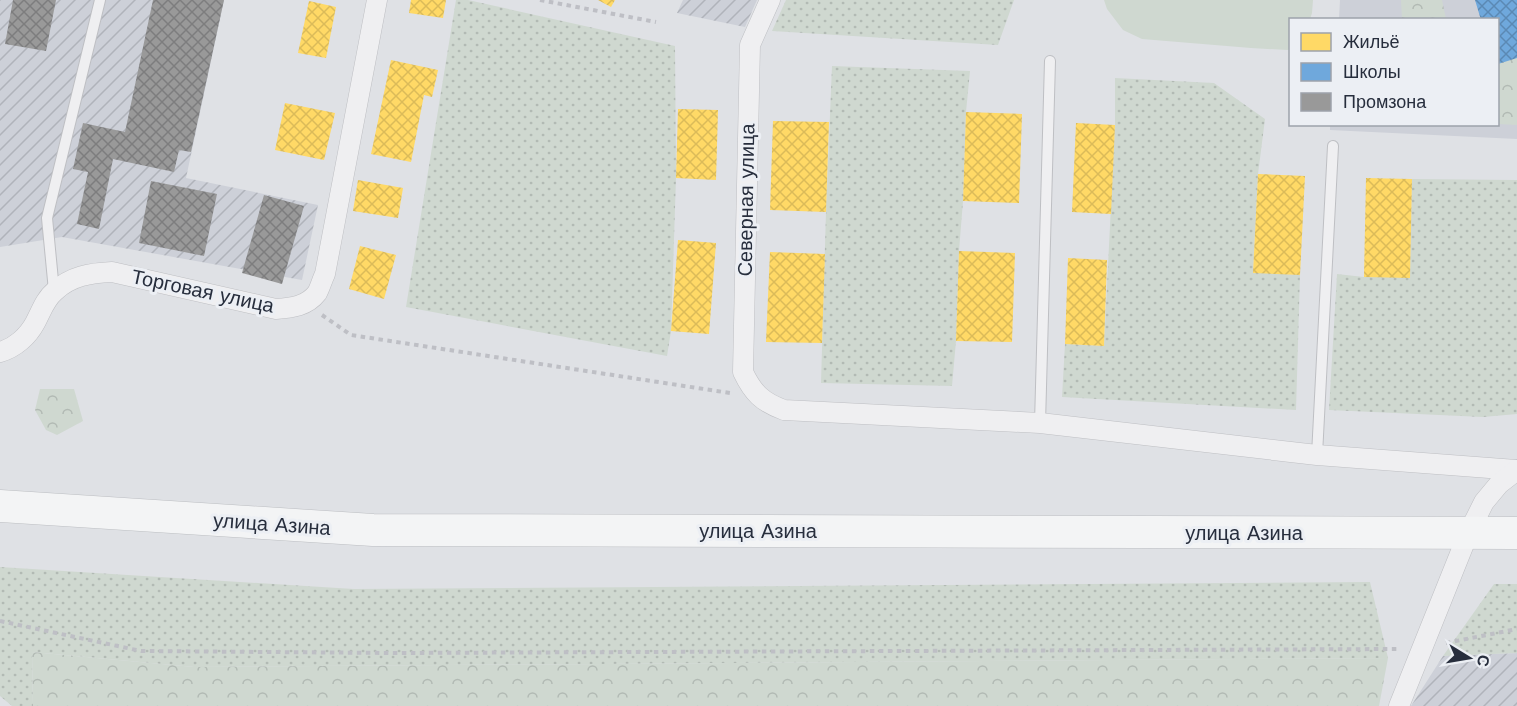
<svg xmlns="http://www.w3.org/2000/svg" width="1517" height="706" font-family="'Work Sans',sans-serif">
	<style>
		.built { fill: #cdd0d8 }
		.industrial { fill: url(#industrial-furrows) }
		.grass { fill: url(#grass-dots) }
		.forest { fill: url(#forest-crowns) }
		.park { fill: #cfd8d0 }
		.homes { fill: url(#homes-cross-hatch) }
		.schools { fill: url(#schools-cross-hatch) }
		.industry { fill: url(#industry-cross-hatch) }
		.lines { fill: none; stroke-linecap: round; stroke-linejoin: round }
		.service-casing { stroke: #bebfc3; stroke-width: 12 }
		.minor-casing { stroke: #bebfc3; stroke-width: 21 }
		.primary-casing { stroke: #bcbec2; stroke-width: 33 }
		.path { stroke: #bebfc5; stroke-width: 4; stroke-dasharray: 4.5 4.5; stroke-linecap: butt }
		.service { stroke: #efeff1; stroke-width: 10 }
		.minor { stroke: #efeff1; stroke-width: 20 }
		.primary { stroke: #f3f4f5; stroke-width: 32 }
		.labels { text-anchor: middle; stroke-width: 6; stroke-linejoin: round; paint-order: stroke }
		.street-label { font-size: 20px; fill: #272e3d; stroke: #eceff4 }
	</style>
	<defs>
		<pattern id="industrial-furrows" width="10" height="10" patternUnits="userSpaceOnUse" patternTransform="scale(1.5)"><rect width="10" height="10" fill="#cdd0d8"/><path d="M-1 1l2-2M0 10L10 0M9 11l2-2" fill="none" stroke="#b0b3ba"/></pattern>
		<pattern id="grass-dots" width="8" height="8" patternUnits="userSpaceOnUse" patternTransform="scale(1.5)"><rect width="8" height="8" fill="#cfd8d0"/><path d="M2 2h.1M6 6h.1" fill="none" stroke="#b2bab4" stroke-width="1.8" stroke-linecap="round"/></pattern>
		<pattern id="forest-crowns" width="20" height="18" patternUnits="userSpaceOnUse" patternTransform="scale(1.5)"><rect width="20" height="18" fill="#cfd8d0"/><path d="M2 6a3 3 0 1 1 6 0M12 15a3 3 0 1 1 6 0" fill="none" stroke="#b2bab4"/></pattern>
		<pattern id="homes-cross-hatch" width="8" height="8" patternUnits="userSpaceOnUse" patternTransform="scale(1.5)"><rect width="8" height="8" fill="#ffd966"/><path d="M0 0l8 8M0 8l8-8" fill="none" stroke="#dbbb59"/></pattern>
		<pattern id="schools-cross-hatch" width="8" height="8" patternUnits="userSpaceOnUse" patternTransform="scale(1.5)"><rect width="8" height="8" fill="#6fa8dc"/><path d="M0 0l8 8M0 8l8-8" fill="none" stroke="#5b89b4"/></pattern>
		<pattern id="industry-cross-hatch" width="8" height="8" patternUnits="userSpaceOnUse" patternTransform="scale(1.5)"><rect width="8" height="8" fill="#999"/><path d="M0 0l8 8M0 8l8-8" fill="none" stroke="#7d7d7e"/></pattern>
	</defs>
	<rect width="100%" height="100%" fill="#dfe1e5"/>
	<polygon class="built" points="1340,0 1517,0 1517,139 1330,130 1330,124 1498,124 1498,20 1339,19"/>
	<g class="industrial">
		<polygon points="0,0 224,0 186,178 318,205 302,280 62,237 0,247"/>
		<polygon points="683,0 757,0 745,27 677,13"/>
		<polygon points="1517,653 1517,706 1411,706 1443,656"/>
	</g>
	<g class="grass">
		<polygon points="456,0 468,0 675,46 676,178 671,331 667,356 406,307"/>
		<polygon points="786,0 1014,0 998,45 772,31"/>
		<polygon points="832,66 970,71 966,112 963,201 959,251 956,341 952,386 821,383 826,212"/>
		<polygon points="1115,78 1214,83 1265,119 1258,174 1253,272 1300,275 1296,410 1062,397 1065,344 1104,346 1115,125"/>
		<polygon points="1412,179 1517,180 1517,414 1483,417 1329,410 1337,274 1364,277 1410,277"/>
		<polygon points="0,567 354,589 1370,582 1388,658 194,667 32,652 33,706 12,706 0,696"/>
		<polygon points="1494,584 1517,584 1517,653 1443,656"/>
	</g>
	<g class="forest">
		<polygon points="1401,0 1442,0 1446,19 1402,19"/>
		<polygon points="1498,53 1517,57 1517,125 1498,124"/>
		<polygon points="40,389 74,389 83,421 57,435 46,430 35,410"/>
		<polygon points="32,652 194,667 1388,658 1379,706 33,706"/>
	</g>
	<polygon class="park" points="1104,0 1313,0 1312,13 1310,19 1290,20 1290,48 1288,50 1251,48 1142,39 1123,30 1107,9"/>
	<g class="homes">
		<polygon points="411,0 446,0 443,18 409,13"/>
		<polygon points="598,0 615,0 611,7"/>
		<polygon points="309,1 336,7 326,58 298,53"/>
		<polygon points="391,60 438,70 432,97 424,95 411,162 371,154"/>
		<polygon points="285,103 335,113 324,160 275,150"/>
		<polygon points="678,109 718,110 716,180 676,178"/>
		<polygon points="966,112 1022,114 1019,203 963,201"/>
		<polygon points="773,121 829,122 826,212 770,210"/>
		<polygon points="1076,123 1115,125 1111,214 1072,212"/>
		<polygon points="1258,174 1305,176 1300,275 1253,273"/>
		<polygon points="1366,178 1412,179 1410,278 1364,277"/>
		<polygon points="358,180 403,188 398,218 353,211"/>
		<polygon points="678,240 716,243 709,334 671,331"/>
		<polygon points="360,246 396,255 384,299 349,289"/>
		<polygon points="959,251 1015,253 1012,342 956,341"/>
		<polygon points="770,252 825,254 822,343 766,342"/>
		<polygon points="1068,258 1107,260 1104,346 1065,344"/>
	</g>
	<polygon class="schools" points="1475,0 1517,0 1517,58 1498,64 1498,20 1481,20"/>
	<g class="industry">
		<polygon points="13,0 56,0 46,51 5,44"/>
		<polygon points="153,0 224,0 191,152 179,150 174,172 113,159 99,229 77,224 88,172 73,169 83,123 125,132"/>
		<polygon points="151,181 217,194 204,256 139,243"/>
		<polygon points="264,195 304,206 282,284 242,273"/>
	</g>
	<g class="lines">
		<defs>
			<g id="service">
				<polyline points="54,291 47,218 100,0"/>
				<polyline points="1040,423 1050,61"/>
				<polyline points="1317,455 1333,146"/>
			</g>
			<g id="minor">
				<path d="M770 0 750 45 743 372C753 393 762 402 784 410L1040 423 1317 455 1516 470"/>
				<path d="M0 352C15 348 28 336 35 323 41 312 45 299 55 291 71 276 90 273 112 272L276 309C292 308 307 306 317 293 320 288 322 280 325 274L377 0"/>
				<polyline points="1399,706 1468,534 1484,502 1499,484 1517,470"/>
			</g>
			<polyline id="primary" points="0,506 373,530 1517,533"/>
		</defs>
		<use href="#service" class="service-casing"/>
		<use href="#minor" class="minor-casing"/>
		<use href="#primary" class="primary-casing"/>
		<g class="path">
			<polyline points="540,0 656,22"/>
			<polyline points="322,315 351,335 730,393"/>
			<polyline points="0,621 141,651 394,653 1400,649"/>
			<polyline points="1446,643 1517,629"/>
		</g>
		<use href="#service" class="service"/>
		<use href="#minor" class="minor"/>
		<use href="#primary" class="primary"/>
	</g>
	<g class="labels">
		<g class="street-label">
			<text transform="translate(746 200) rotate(-89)" y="7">Северная улица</text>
			<text transform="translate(203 291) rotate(12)" y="7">Торговая улица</text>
			<text transform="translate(272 524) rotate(4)" y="7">улица Азина</text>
			<text x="758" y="538">улица Азина</text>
			<text x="1244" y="540">улица Азина</text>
		</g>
	</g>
	<rect x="1289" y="18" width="210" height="108" fill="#eceff4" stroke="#9da2ab" stroke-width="1.5"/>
	<rect x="1301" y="33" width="30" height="18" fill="#ffd966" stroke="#9da2ab" stroke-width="1.5"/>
	<text x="1343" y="48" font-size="18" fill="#272e3d">Жильё</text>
	<rect x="1301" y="63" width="30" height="18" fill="#6fa8dc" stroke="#9da2ab" stroke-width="1.5"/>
	<text x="1343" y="78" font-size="18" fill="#272e3d">Школы</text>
	<rect x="1301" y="93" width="30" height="18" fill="#999999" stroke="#9da2ab" stroke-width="1.5"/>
	<text x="1343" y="108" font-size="18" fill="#272e3d">Промзона</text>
	<g transform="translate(1469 658) rotate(101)" stroke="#eceff4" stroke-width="4.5" paint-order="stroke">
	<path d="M0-4.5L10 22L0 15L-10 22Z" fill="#272e3d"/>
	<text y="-9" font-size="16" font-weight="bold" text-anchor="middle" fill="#272e3d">С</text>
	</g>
</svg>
